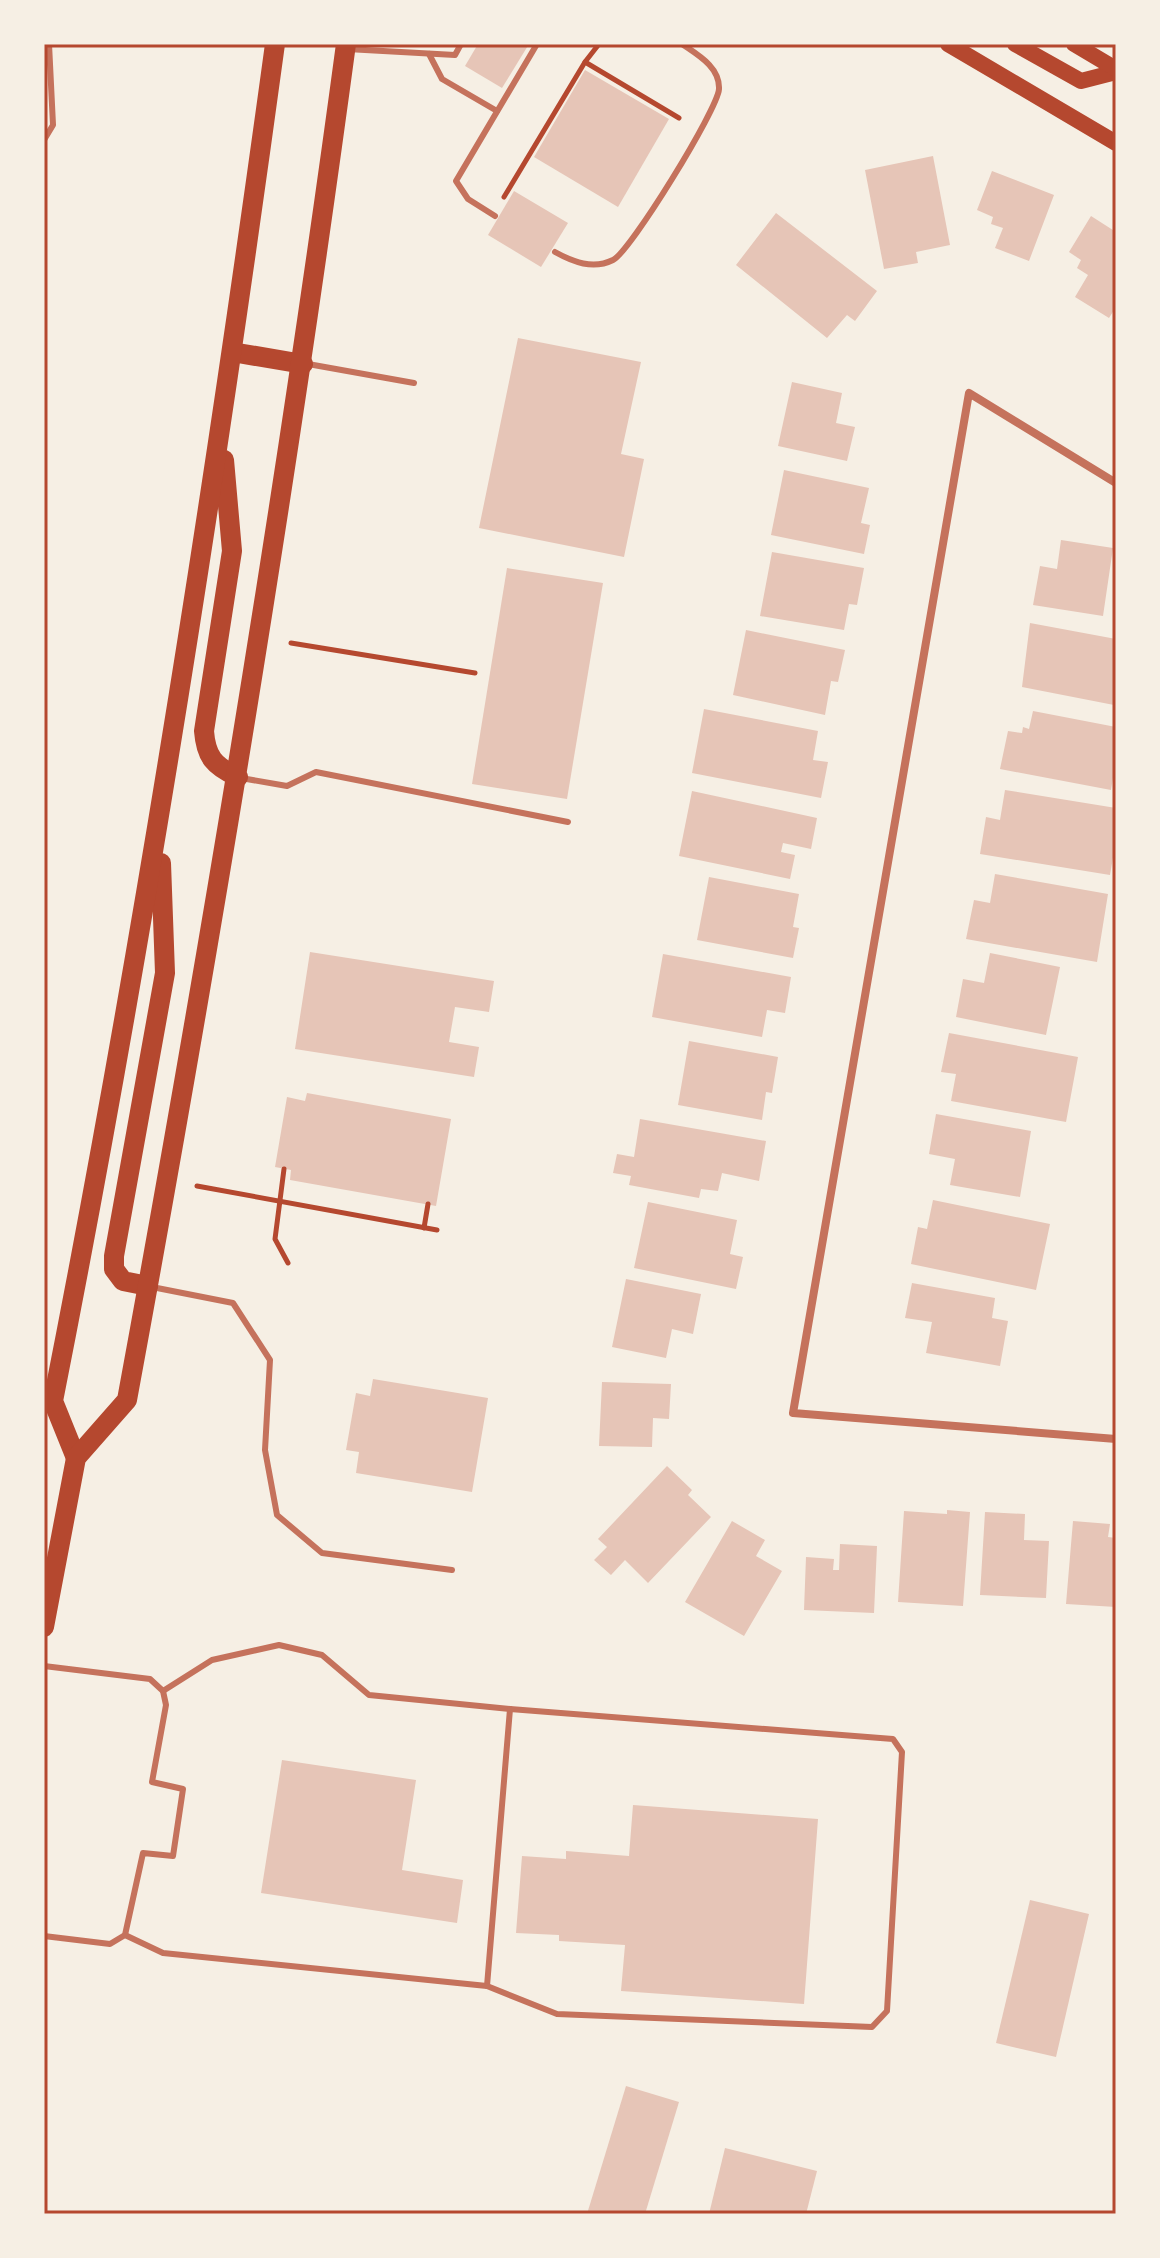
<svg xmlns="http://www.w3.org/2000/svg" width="1160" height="2258" font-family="'Nunito Sans',sans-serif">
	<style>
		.building { fill: #e6c5b7 }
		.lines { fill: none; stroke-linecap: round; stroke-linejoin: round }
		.path { stroke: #b5482f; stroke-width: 5 }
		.service { stroke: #c5725c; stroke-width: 6 }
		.minor { stroke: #c5725c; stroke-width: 8 }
		.secondary { stroke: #b5482f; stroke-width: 16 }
		.primary { stroke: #b5482f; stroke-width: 20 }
		.neatline { fill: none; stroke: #b5482f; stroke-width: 3 }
	</style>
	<rect width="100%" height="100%" fill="#f6efe4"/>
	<g class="building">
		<polygon points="478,44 529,44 502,88 465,66"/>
		<polygon points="585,70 669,119 618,207 534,157"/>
		<polygon points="933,156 950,245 916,252 918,263 884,269 865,170"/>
		<polygon points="992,171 1054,195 1029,261 995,248 1003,228 991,224 993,217 977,210"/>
		<polygon points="514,191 568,223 541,267 488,235"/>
		<polygon points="776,213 877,291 855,321 847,315 827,338 736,265"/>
		<polygon points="1091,216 1116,232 1116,307 1109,318 1075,297 1088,275 1077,268 1081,260 1069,252"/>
		<polygon points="518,338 641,362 621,454 644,459 624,557 479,528"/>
		<polygon points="792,382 842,393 836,423 855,427 847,461 778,446"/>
		<polygon points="784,470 869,488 861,523 870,525 864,554 771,535"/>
		<polygon points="1061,540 1113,548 1103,616 1033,605 1040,566 1057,569"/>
		<polygon points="772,552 864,568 857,605 849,604 844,630 760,616"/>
		<polygon points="507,568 603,583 567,799 472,784"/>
		<polygon points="1030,623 1116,639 1114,705 1022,687"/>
		<polygon points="746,630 845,650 838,682 831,681 825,715 733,695"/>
		<polygon points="704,709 818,731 813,760 828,762 821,798 692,773"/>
		<polygon points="1033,711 1116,727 1116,760 1111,790 1000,769 1008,731 1022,733 1023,727 1029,729"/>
		<polygon points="1005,790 1116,808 1116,840 1110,875 980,854 986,817 1000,820"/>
		<polygon points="692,791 817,818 811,849 783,843 781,852 795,855 790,879 679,856"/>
		<polygon points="995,874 1108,894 1097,962 966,939 974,900 990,903"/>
		<polygon points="709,877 799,894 793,927 799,928 793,958 697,940"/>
		<polygon points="310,952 494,981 489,1012 455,1007 449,1042 479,1047 474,1077 295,1049"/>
		<polygon points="990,953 1060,967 1046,1035 956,1017 963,979 984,983"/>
		<polygon points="663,954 791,977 785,1013 767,1010 762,1037 652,1017"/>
		<polygon points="949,1033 1078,1057 1066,1122 951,1101 956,1074 941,1072"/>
		<polygon points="689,1041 778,1057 772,1093 766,1092 762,1120 678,1105"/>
		<polygon points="307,1093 451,1119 436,1206 290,1180 291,1170 275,1167 287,1097 305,1101"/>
		<polygon points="936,1114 1031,1131 1020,1197 950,1185 955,1159 929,1154"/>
		<polygon points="640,1119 766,1141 759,1181 722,1173 718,1191 701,1189 699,1198 629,1185 631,1176 613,1173 617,1154 634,1157"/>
		<polygon points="933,1200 1050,1224 1036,1290 911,1264 918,1227 927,1229"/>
		<polygon points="648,1202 737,1220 730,1254 743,1257 736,1289 634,1268"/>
		<polygon points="626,1279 701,1294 693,1334 672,1329 666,1358 612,1347"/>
		<polygon points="912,1283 995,1298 992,1318 1008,1321 1000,1366 926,1353 932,1322 905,1318"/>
		<polygon points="373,1379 488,1398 472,1492 356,1473 359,1452 346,1450 356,1393 370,1396"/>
		<polygon points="602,1382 671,1384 669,1419 653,1418 652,1447 599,1446"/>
		<polygon points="667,1466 692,1490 688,1495 711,1517 648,1583 625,1560 611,1575 594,1560 607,1547 598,1539"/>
		<polygon points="947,1510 970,1512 963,1606 898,1602 904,1511 947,1514"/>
		<polygon points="985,1512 1025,1514 1024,1540 1049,1541 1046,1598 980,1595"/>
		<polygon points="732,1521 765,1540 756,1556 782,1571 744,1636 685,1602"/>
		<polygon points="1073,1521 1110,1524 1108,1537 1116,1538 1116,1607 1066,1604"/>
		<polygon points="840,1544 877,1546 874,1613 804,1610 806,1557 834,1559 833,1570 839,1570"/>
		<polygon points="282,1760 416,1780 402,1870 463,1880 457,1923 261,1893"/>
		<polygon points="633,1805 818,1819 804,2004 621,1991 625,1945 559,1941 559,1935 516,1933 522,1856 566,1859 566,1851 629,1856"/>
		<polygon points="1030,1900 1089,1914 1056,2057 996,2043"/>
		<polygon points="626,2086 679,2102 645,2214 587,2214"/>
		<polygon points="725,2148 817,2171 806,2214 709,2214"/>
	</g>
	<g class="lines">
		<g class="path">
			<polyline points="585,62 599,44"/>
			<polyline points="504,197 585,62 679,118"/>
			<polyline points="291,643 475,673"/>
			<polyline points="284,1169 275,1239 288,1263"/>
			<polyline points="197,1186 437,1230"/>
			<polyline points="424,1228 428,1204"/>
		</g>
		<g class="service">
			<polyline points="347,49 455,55 461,44"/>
			<polyline points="429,54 442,79 497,111"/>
			<polyline points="44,140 53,125 49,44"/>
			<polyline points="495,216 468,199 456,181 537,44"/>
			<path d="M555 252C573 262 593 270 613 260 630 252 718 109 719 89 720 67 698 55 682 44"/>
			<polyline points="308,364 414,383"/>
			<polyline points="241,778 287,786 316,772 568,822"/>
			<polyline points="152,1287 233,1303 270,1360 265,1450 277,1515 322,1553 452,1570"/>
			<polyline points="44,1666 150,1679 163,1691 166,1705 152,1782 183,1789 173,1856 143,1853 125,1935 110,1944 44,1936"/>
			<polyline points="125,1935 163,1953 487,1986 510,1709 369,1695 322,1655 279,1645 212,1660 163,1691"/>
			<polyline points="487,1986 557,2014 872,2027 887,2011 902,1752 893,1739 510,1709"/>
		</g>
		<polyline class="minor" points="1116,483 969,393 793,1413 1116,1439"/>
		<g class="secondary">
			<polyline points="948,44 1116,143"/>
			<polyline points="1015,44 1081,81 1116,72"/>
			<polyline points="1074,44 1116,69"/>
		</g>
		<g class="primary">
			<polyline points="232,352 303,364"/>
			<path d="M224 460 232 551 204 731C206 757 214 766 238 777"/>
			<polyline points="148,1286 123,1281 114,1269 114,1256 165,973 161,863"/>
			<path d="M76 1458 53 1401C142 951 213 499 275 44"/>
			<path d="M44 1627 76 1458 127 1400C210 949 285 498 346 44"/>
		</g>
	</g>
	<rect width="1160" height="2258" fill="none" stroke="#f6efe4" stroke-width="92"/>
	<rect x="46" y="46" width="1068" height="2166" class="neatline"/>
</svg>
